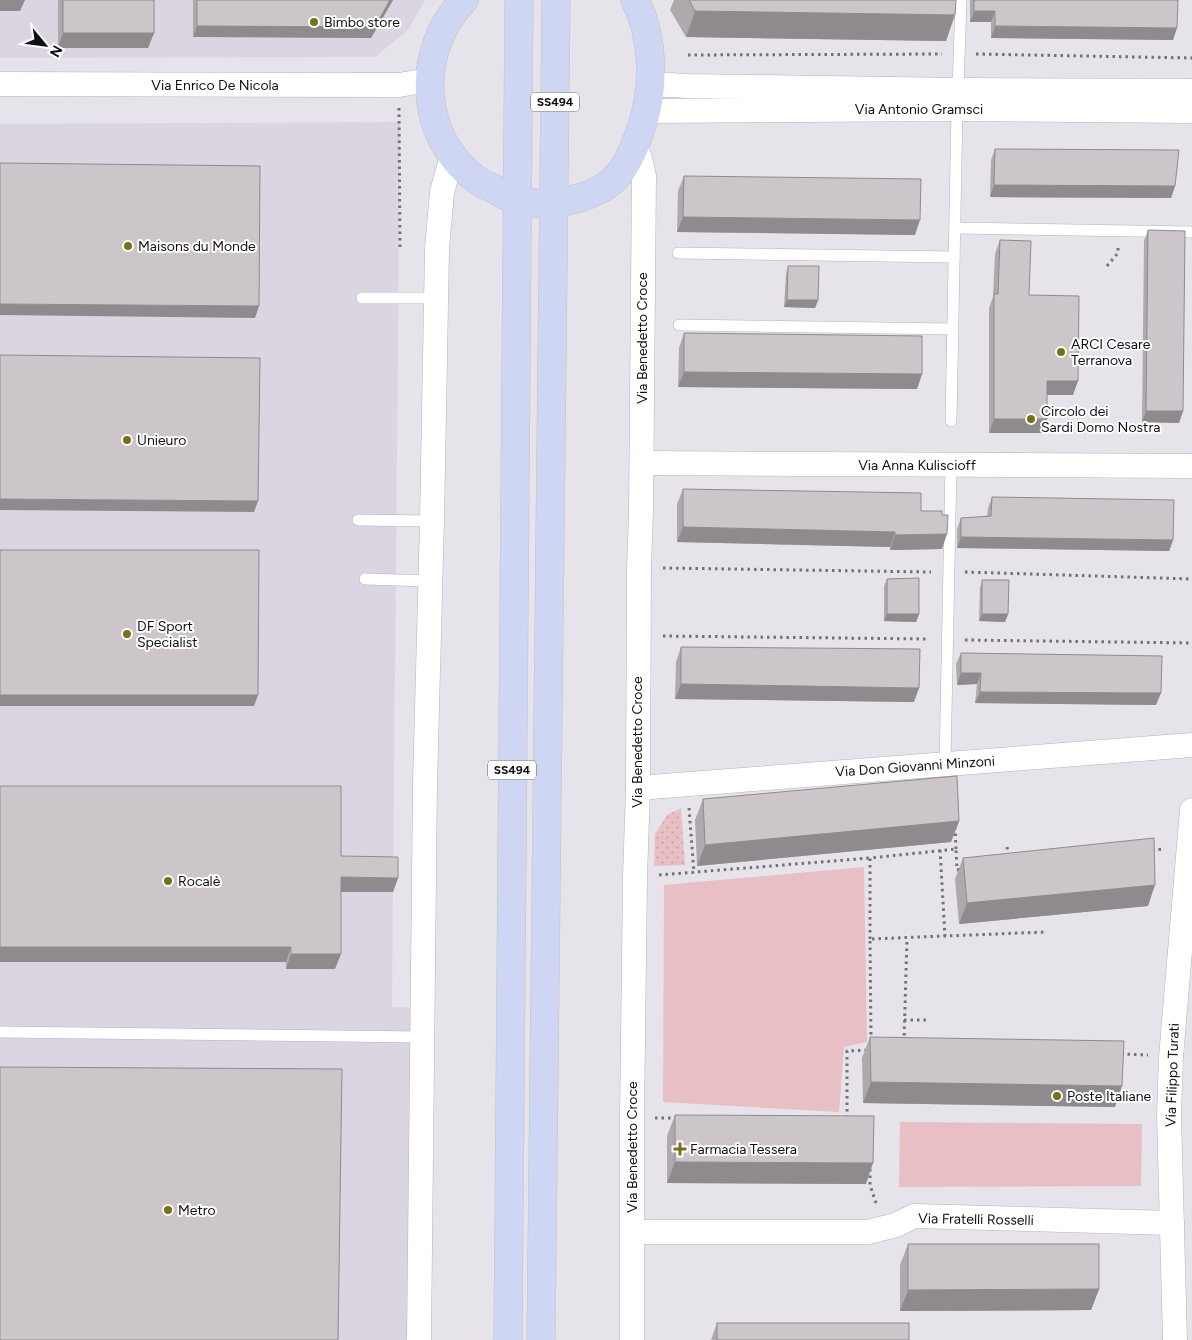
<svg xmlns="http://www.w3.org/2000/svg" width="1192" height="1340" font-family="Figtree,sans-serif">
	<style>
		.built { fill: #dbd5e2 }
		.grass { fill: url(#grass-dots) }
		.green { fill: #e8bfc4 }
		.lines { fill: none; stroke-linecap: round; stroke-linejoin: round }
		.lane-casing { stroke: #b6b3ba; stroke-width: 12 }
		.street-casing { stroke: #b6b3ba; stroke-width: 25 }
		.primary-casing { stroke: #c1c0c1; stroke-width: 29 }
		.path { stroke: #737175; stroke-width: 3; stroke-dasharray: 2.5 4; stroke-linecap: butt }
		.lane { stroke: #fff; stroke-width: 11 }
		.street { stroke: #fff; stroke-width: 24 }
		.primary { stroke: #cfd6f4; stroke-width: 28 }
		.wall { fill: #afa9ad }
		.shaded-wall { fill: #8f8a8d }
		.building { fill: #ccc5c9; stroke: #8f8a8d }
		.poi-dot { fill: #767215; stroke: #fff; stroke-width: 2 }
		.labels { text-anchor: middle; stroke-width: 4; stroke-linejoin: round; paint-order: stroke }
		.shield { fill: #fff; stroke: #575658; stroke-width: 1 }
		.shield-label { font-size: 12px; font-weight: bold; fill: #0f0e10 }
		.poi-label { font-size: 14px; fill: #0f0e10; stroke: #fff; text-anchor: start }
		.street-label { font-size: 14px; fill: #0f0e10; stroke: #fff }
	</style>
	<defs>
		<pattern id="grass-dots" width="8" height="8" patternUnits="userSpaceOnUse" patternTransform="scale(1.25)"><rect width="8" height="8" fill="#e8bfc4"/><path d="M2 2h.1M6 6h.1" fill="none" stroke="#c6a3a7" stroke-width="1.8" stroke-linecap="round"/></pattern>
	</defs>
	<rect width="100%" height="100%" fill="#e6e3ea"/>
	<g class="built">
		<polygon points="0,0 425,0 408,30 375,57 0,58"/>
		<polygon points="400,122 392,1007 415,1007 410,1340 0,1340 0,124"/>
	</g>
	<polygon class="grass" points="681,808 685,865 654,866 655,834 667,815"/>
	<g class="green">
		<polygon points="864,867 867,1042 844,1047 839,1112 663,1102 664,885"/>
		<polygon points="900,1122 1142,1124 1141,1186 899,1187"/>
	</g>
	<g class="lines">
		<defs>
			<g id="lane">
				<polyline points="958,90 961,0"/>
				<polyline points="955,228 1192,232"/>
				<polyline points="678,253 954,257"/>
				<polyline points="362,298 436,298"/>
				<polyline points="679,325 953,329"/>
				<polyline points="951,421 957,109"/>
				<polyline points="358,520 432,521"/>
				<polyline points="365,579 430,581"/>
				<polyline points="945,764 951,465"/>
				<polyline points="0,1032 422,1037"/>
			</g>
			<g id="street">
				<polyline points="0,84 399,85 429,80"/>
				<polyline points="650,84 687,86 958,90 1192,91"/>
				<polyline points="647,111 957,109 1192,111"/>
				<polyline points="642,463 1192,466"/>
				<polyline points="638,788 1192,745"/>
				<polyline points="632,1232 868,1232 896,1225 914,1216 1172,1223"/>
				<polyline points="419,1340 425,784 432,521 437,249 442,192 452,156"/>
				<polyline points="632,1340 632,1119 635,877 638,788 639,568 641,512 644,176 641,163 636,146"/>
				<polyline points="1175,1340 1169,1115 1171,1057 1192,810"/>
			</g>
			<g id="primary">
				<path d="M464 0C415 50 418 138 477 180 482 184 489 186 494 189 501 193 510 199 518 201 538 205 562 204 582 197 598 192 612 185 622 170 632 155 638 139 643 122 655 85 653 34 635 0"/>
				<polyline points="508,1340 519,0"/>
				<polyline points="541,1340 556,0"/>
			</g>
		</defs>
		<use href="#lane" class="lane-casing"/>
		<use href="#street" class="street-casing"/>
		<use href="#primary" class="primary-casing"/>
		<g class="path">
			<polyline points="976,54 1192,58"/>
			<polyline points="688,55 942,54"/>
			<polyline points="399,108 400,248"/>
			<polyline points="1107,266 1118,253 1118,248"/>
			<polyline points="663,568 931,572"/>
			<polyline points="965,572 1192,579"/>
			<polyline points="663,636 929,639"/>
			<polyline points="965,640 1192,643"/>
			<polyline points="689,808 694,873"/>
			<polyline points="955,827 956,849"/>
			<polyline points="1007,847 1009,856"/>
			<polyline points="940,850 945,936"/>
			<polyline points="1152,850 1165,849"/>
			<polyline points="659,875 870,858"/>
			<polyline points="870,939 870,858 956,849 957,870 962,869"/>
			<polyline points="904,1020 928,1020"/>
			<polyline points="871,1041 870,939 1045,932"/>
			<polyline points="904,1042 907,938"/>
			<polyline points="1121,1054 1148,1055"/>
			<polyline points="655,1118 676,1118"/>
			<polyline points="847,1118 847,1051 868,1050"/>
			<polyline points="870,1169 870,1185 877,1206"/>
		</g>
		<use href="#lane" class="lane"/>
		<use href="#street" class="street"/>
		<use href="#primary" class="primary"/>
	</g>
	<g class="wall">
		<polygon points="58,0 154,0 154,33 148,48 58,48"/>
		<polygon points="193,0 393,0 371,38 193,37"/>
		<polygon points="674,0 956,0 946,41 686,37 670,10"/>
		<polygon points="970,0 1178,0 1173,40 991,38 991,22 970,22"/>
		<polygon points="995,149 1175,186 1171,198 990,197 991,160"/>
		<polygon points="684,176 915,235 677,232 678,191"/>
		<polygon points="1148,230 1183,411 1179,423 1142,422 1144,241"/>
		<polygon points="1000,240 1029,295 1073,395 1047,395 1047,419 1042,433 989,433 989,308 993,297 995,254"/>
		<polygon points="788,266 818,300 815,308 784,307 786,274"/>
		<polygon points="684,333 922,374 917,389 678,387 679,348"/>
		<polygon points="683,489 921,511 942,549 890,550 890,547 677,542 677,504"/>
		<polygon points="992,497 1173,540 1169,551 957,548 957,529 961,518 987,517 988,508"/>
		<polygon points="887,579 919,614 916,622 884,621 884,586"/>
		<polygon points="982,580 1008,614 1005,622 979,621 980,588"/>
		<polygon points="681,647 914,702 675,699 676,662"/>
		<polygon points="961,653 1156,705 975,703 977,684 957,685 956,664"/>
		<polygon points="703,799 959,821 951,842 697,866 695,820"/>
		<polygon points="963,858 1148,906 959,924 955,879"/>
		<polygon points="398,878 393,892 341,892 335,969 286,969 286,962 0,962"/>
		<polygon points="870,1037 1115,1107 863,1103 862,1058"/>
		<polygon points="675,1115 866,1184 667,1183 667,1136"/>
		<polygon points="908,1244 1099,1289 1091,1310 900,1311 900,1265"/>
		<polygon points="717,1323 909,1340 711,1340"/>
	</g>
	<g class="shaded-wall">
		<polygon points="0,0 25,0 20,11 0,11"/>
		<polygon points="393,0 371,38 193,37 197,26"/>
		<polygon points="695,11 955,15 946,41 686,37"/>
		<polygon points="974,11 995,11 991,22 970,22"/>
		<polygon points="995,26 1177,28 1173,40 991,38"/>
		<polygon points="63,33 154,33 148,48 58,48"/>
		<polygon points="994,185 1175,186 1171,198 990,197"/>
		<polygon points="683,217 920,220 915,235 677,232"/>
		<polygon points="787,300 818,300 815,308 784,307"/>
		<polygon points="0,304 259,306 255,318 0,315"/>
		<polygon points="684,372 922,374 917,389 678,387"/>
		<polygon points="1047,381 1078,381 1073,395 1042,395"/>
		<polygon points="1146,411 1183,411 1179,423 1142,422"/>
		<polygon points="994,419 1047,419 1042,433 989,433"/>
		<polygon points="0,499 258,501 254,512 0,510"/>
		<polygon points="683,527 895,532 890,547 677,542"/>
		<polygon points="947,534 942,549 890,550 895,535"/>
		<polygon points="961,537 1173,540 1169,551 957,548"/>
		<polygon points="887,614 919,614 916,622 884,621"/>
		<polygon points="982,614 1008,614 1005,622 979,621"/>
		<polygon points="961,673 981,673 977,684 957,685"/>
		<polygon points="681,684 919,688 914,702 675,699"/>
		<polygon points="980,692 1161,693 1156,705 975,703"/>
		<polygon points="0,695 258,695 254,706 0,706"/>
		<polygon points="959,821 951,842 697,866 705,845"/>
		<polygon points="341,877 398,878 393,892 336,892"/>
		<polygon points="1155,885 1148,906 959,924 967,903"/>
		<polygon points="0,947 291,947 286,962 0,962"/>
		<polygon points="291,954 341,954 335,969 286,969"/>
		<polygon points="871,1082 1122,1086 1115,1107 863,1103"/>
		<polygon points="675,1162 873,1163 866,1184 667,1183"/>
		<polygon points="1099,1289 1091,1310 900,1311 908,1290"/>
	</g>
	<g class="building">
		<rect x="63" y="0" width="91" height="33"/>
		<polygon points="197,0 390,0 375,27 197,26"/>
		<polygon points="689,0 956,0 955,15 695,11"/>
		<polygon points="974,0 1178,0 1177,28 995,26 995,11 974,11"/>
		<polygon points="995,149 1179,150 1175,186 994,185"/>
		<polygon points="0,163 260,166 259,306 0,304"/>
		<polygon points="684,176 921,179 920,220 683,217"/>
		<polygon points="1148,230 1185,231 1183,411 1146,411"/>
		<polygon points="1000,240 1031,241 1029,295 1079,296 1078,381 1047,381 1047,419 994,419 994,294 998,294"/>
		<polygon points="788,266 819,266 818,300 787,300"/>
		<polygon points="684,333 922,336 922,374 684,372"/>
		<polygon points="0,355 260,358 258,501 0,499"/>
		<polygon points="683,489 921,493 921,511 942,511 942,515 948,515 947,534 895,535 895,532 683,527"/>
		<polygon points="992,497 1174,500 1173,540 961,537 961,518 991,516"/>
		<polygon points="0,550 259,550 258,695 0,695"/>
		<polygon points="919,578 919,614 887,614 887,579"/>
		<polygon points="982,580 1009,580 1008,614 982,614"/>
		<polygon points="681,647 920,649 919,688 681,684"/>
		<polygon points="961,653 1162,656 1161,693 980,692 981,673 961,673"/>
		<polygon points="957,776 959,821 705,845 703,799"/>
		<polygon points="0,786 341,786 341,856 398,857 398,878 341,877 341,954 291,954 291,947 0,947"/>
		<polygon points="1154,838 1155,885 967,903 963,858"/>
		<polygon points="870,1037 1124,1041 1122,1086 871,1082"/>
		<polygon points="0,1067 342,1069 338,1340 0,1340"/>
		<polygon points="675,1115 874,1116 873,1163 675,1162"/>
		<polygon points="908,1244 1099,1244 1099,1289 908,1290"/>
		<rect x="717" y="1323" width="192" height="17"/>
	</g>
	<g class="poi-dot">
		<circle cx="314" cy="22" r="5"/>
		<circle cx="128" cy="246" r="5"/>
		<circle cx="1061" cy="352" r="5"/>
		<circle cx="1031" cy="419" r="5"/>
		<circle cx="127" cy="440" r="5"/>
		<circle cx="127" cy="634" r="5"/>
		<circle cx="168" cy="881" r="5"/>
		<circle cx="1057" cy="1096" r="5"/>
		<path d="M677.5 1141.5h5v5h5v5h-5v5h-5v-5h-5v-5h5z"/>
		<circle cx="168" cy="1210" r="5"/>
	</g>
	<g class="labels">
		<g class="shield">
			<rect x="531" y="92.5" width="48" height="19" rx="4"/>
			<rect x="488" y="760.5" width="48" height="19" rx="4"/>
		</g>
		<g class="shield-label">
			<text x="555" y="106">SS494</text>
			<text x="512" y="774">SS494</text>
		</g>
		<g class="poi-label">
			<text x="324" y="27">Bimbo store</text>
			<text x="138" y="251">Maisons du Monde</text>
			<text x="1071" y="349">ARCI Cesare<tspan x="1071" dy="16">Terranova</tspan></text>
			<text x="1041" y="416">Circolo dei<tspan x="1041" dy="16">Sardi Domo Nostra</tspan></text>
			<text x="137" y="445">Unieuro</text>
			<text x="137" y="631">DF Sport<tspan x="137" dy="16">Specialist</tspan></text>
			<text x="178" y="886">Rocalè</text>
			<text x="1067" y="1101">Poste Italiane</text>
			<text x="690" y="1154">Farmacia Tessera</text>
			<text x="178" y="1215">Metro</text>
		</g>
		<g class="street-label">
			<text x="215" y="90">Via Enrico De Nicola</text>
			<text x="919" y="114">Via Antonio Gramsci</text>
			<text transform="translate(642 338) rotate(-90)" y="5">Via Benedetto Croce</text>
			<text x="917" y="470">Via Anna Kuliscioff</text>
			<text transform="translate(637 742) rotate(-90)" y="5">Via Benedetto Croce</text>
			<text transform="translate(915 766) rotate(-4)" y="5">Via Don Giovanni Minzoni</text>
			<text transform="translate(1172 1075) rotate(-88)" y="5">Via Filippo Turati</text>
			<text transform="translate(632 1147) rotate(-90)" y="5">Via Benedetto Croce</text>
			<text transform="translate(976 1219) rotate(1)" y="5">Via Fratelli Rosselli</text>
		</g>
	</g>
	<g transform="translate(45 45) rotate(119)" stroke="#ffffff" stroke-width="4" paint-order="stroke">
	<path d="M0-4L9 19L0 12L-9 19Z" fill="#0f0e10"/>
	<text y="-8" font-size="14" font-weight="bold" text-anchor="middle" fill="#0f0e10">N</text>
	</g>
</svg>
